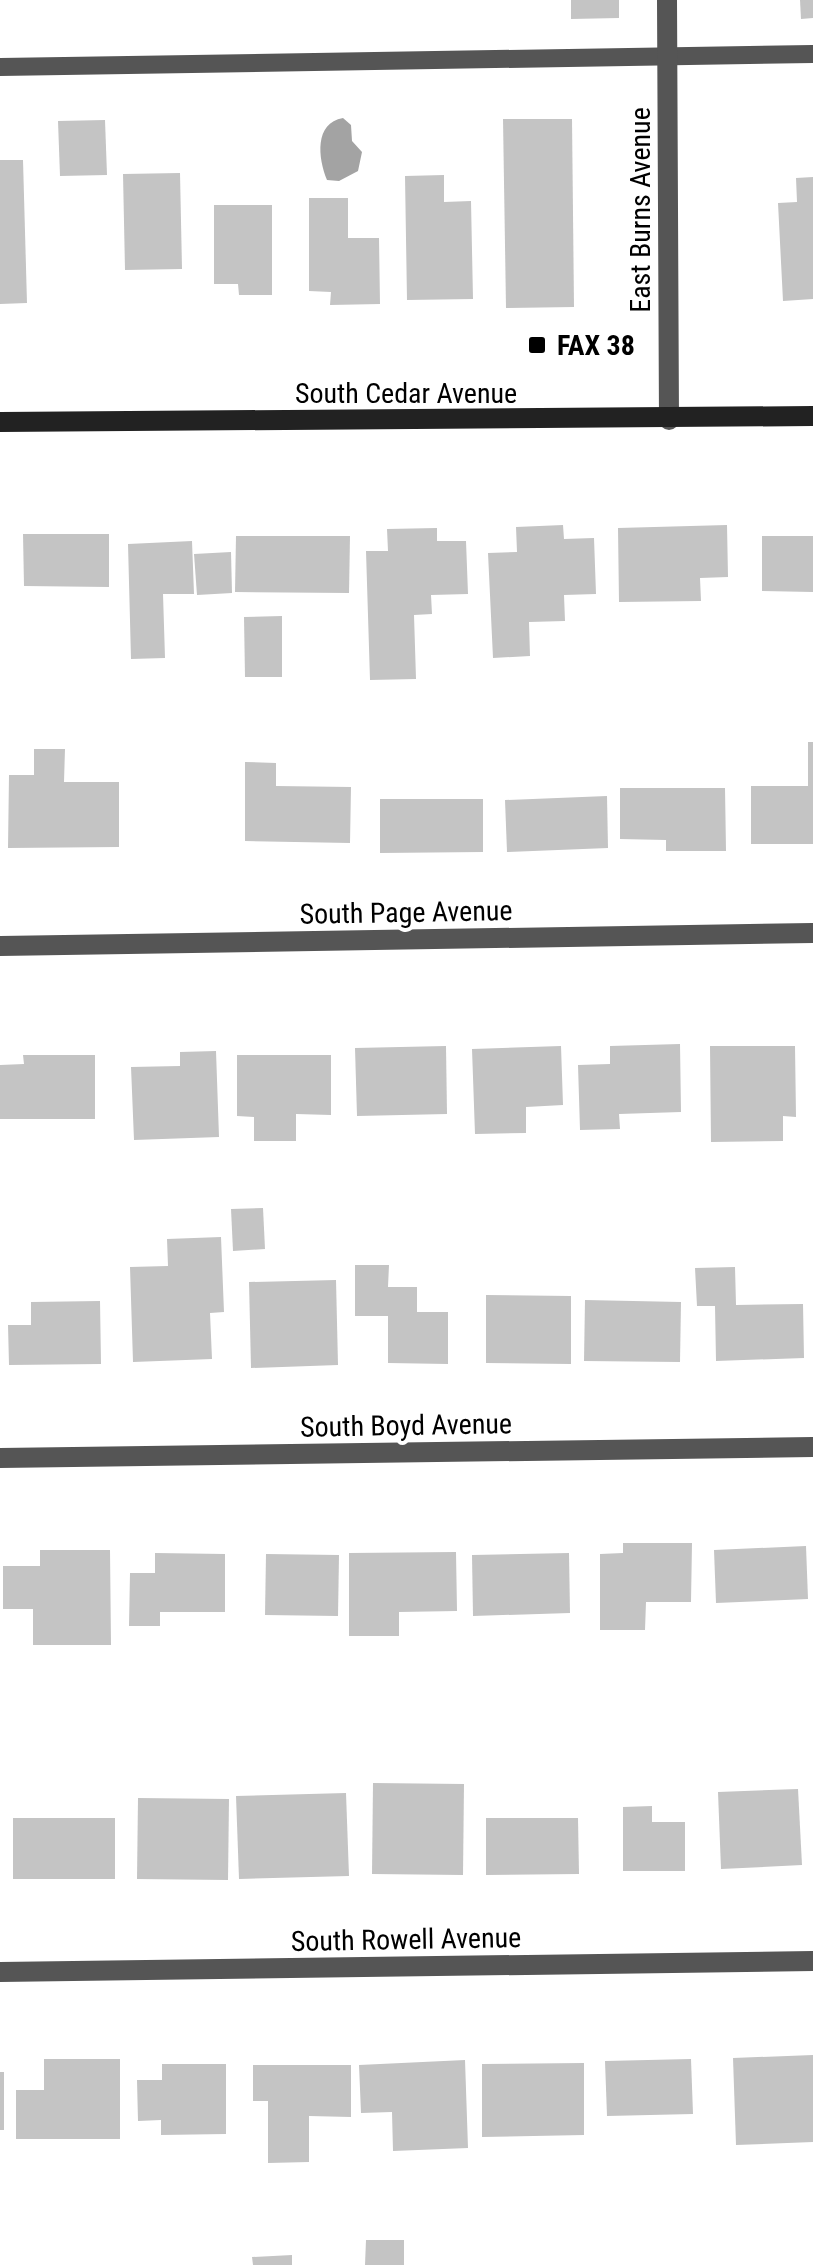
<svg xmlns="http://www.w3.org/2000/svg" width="813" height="2265" font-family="'Roboto Condensed',sans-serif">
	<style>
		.water { fill: #a3a3a3 }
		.building { fill: #c4c4c4 }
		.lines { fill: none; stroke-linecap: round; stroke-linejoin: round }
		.lane { stroke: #555; stroke-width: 18 }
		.street { stroke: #555; stroke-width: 20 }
		.secondary { stroke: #222; stroke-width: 20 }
		.poi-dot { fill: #000; stroke: #fff; stroke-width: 4 }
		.labels { text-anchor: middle; stroke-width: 8; stroke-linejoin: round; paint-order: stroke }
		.street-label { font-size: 28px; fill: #000; stroke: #fff }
		.poi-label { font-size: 28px; font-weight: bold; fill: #000; stroke: #fff; text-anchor: start }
	</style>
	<rect width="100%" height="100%" fill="#fff"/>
	<path class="water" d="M343 118 351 125 352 141 362 152 358 171 339 181 327 180C318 158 314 123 343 118Z"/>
	<g class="building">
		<polygon points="571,0 619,0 619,18 571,19"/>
		<polygon points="800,0 813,0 813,18 801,19"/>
		<polygon points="503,119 572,119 574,307 506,308"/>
		<polygon points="105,120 107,175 60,176 58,121"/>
		<polygon points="0,160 23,160 27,303 0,304"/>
		<polygon points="180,173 182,269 125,270 123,174"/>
		<polygon points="444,175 444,202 471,201 473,299 407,300 405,176"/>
		<polygon points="813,177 813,299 783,301 778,203 797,202 796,178"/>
		<polygon points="309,198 348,198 348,238 379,238 380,304 330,305 331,292 309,291"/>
		<polygon points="214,205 272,205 272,295 239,295 238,284 214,284"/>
		<polygon points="563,525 564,539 594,538 596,594 564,595 565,621 529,622 530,656 493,658 488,553 517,552 516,527"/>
		<polygon points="727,525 728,577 700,578 701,601 619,602 618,528"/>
		<polygon points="437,528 437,541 466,541 468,594 431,595 432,614 414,615 416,679 370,680 366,551 388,551 387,529"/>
		<polygon points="23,534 109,534 109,587 24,586"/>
		<polygon points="236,536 350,536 349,593 235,592"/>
		<polygon points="762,536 813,536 813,592 762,591"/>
		<polygon points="192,541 194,594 163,594 165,658 131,659 128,544"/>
		<polygon points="231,552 232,593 197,595 194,554"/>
		<polygon points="282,616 282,677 245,677 244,617"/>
		<polygon points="808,742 813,742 813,844 751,844 751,786 808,786"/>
		<polygon points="34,749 65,749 64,782 119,782 119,847 8,848 9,775 34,775"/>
		<polygon points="245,762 276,763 276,786 351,787 350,843 245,841"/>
		<polygon points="620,788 725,788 726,851 666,851 666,840 620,839"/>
		<polygon points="607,796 608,848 507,852 505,800"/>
		<polygon points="380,799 483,799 483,852 380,853"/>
		<polygon points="680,1044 681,1112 619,1114 620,1129 580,1130 578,1065 610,1064 610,1046"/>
		<polygon points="446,1046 447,1114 357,1116 355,1048"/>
		<polygon points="561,1046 563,1105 526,1107 526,1133 475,1134 472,1049"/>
		<polygon points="710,1046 795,1046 796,1117 783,1116 783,1141 711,1142"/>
		<polygon points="216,1051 219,1137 134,1140 131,1067 180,1066 180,1052"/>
		<polygon points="23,1055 95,1055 95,1119 0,1119 0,1065 24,1064"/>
		<polygon points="237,1055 331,1055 331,1115 296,1114 296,1141 254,1141 254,1117 237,1116"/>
		<polygon points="263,1208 265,1249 233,1251 231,1209"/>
		<polygon points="221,1237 224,1312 210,1313 212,1359 133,1362 130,1267 168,1266 167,1239"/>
		<polygon points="355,1265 389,1265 388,1287 417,1287 417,1312 448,1312 448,1364 388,1363 388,1316 355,1316"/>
		<polygon points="735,1267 736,1305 803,1304 804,1358 716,1361 715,1306 697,1306 695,1268"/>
		<polygon points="336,1280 338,1365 251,1368 249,1282"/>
		<polygon points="486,1295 571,1296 571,1364 486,1363"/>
		<polygon points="585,1300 681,1302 680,1362 584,1361"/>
		<polygon points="100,1301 101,1364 9,1365 8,1325 31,1325 31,1302"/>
		<polygon points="623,1543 692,1543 691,1602 646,1602 645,1630 600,1630 600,1554 623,1553"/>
		<polygon points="806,1546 808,1599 716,1603 714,1550"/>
		<polygon points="40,1550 110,1550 111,1645 33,1645 33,1609 3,1609 3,1566 40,1566"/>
		<polygon points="456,1552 457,1611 399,1612 399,1636 349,1636 349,1553"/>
		<polygon points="155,1553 225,1554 225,1612 160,1612 160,1626 129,1626 130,1573 155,1573"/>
		<polygon points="569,1553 570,1613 473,1616 472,1555"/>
		<polygon points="266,1554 339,1555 338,1616 265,1615"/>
		<polygon points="373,1783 464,1784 463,1875 372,1874"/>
		<polygon points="798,1789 802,1865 721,1869 718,1792"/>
		<polygon points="346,1793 349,1876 239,1879 236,1796"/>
		<polygon points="138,1798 229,1799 228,1880 137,1879"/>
		<polygon points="652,1806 652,1822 685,1822 685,1871 623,1871 623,1807"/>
		<rect x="13" y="1818" width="102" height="61"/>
		<polygon points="486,1818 578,1818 579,1874 486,1875"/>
		<polygon points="813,2055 813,2142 736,2145 733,2058"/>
		<polygon points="44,2059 120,2059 120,2139 16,2139 16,2090 44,2090"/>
		<polygon points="691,2059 693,2114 607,2116 605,2061"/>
		<polygon points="465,2060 468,2148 393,2151 392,2112 361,2113 359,2065"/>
		<polygon points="584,2063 584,2135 482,2137 482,2064"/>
		<polygon points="162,2064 226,2064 226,2134 161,2135 161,2120 138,2121 137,2080 162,2080"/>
		<polygon points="253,2065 351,2065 351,2117 309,2116 309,2162 268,2163 268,2101 253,2101"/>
		<rect x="0" y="2072" width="4" height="58"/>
		<polygon points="366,2240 404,2240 404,2265 365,2265"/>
		<polygon points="292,2255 292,2265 253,2265 252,2257"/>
	</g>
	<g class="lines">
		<polyline class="lane" points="0,67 813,54"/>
		<g class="street">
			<polyline points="667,0 669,420"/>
			<polyline points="0,946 813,933"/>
			<polyline points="0,1458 813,1447"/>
			<polyline points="0,1972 813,1961"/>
		</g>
		<polyline class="secondary" points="0,422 813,416"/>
	</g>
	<rect class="poi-dot" x="527" y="335" width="20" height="20" rx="5"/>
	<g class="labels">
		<g class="street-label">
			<text transform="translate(640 210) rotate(-90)" y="10">East Burns Avenue</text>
			<text x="406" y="403">South Cedar Avenue</text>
			<text transform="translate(406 912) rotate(-1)" y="10">South Page Avenue</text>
			<text transform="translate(406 1425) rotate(-1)" y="10">South Boyd Avenue</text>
			<text transform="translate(406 1939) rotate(-1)" y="10">South Rowell Avenue</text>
		</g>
		<g class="poi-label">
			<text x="557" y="355">FAX 38</text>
		</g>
	</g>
</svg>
